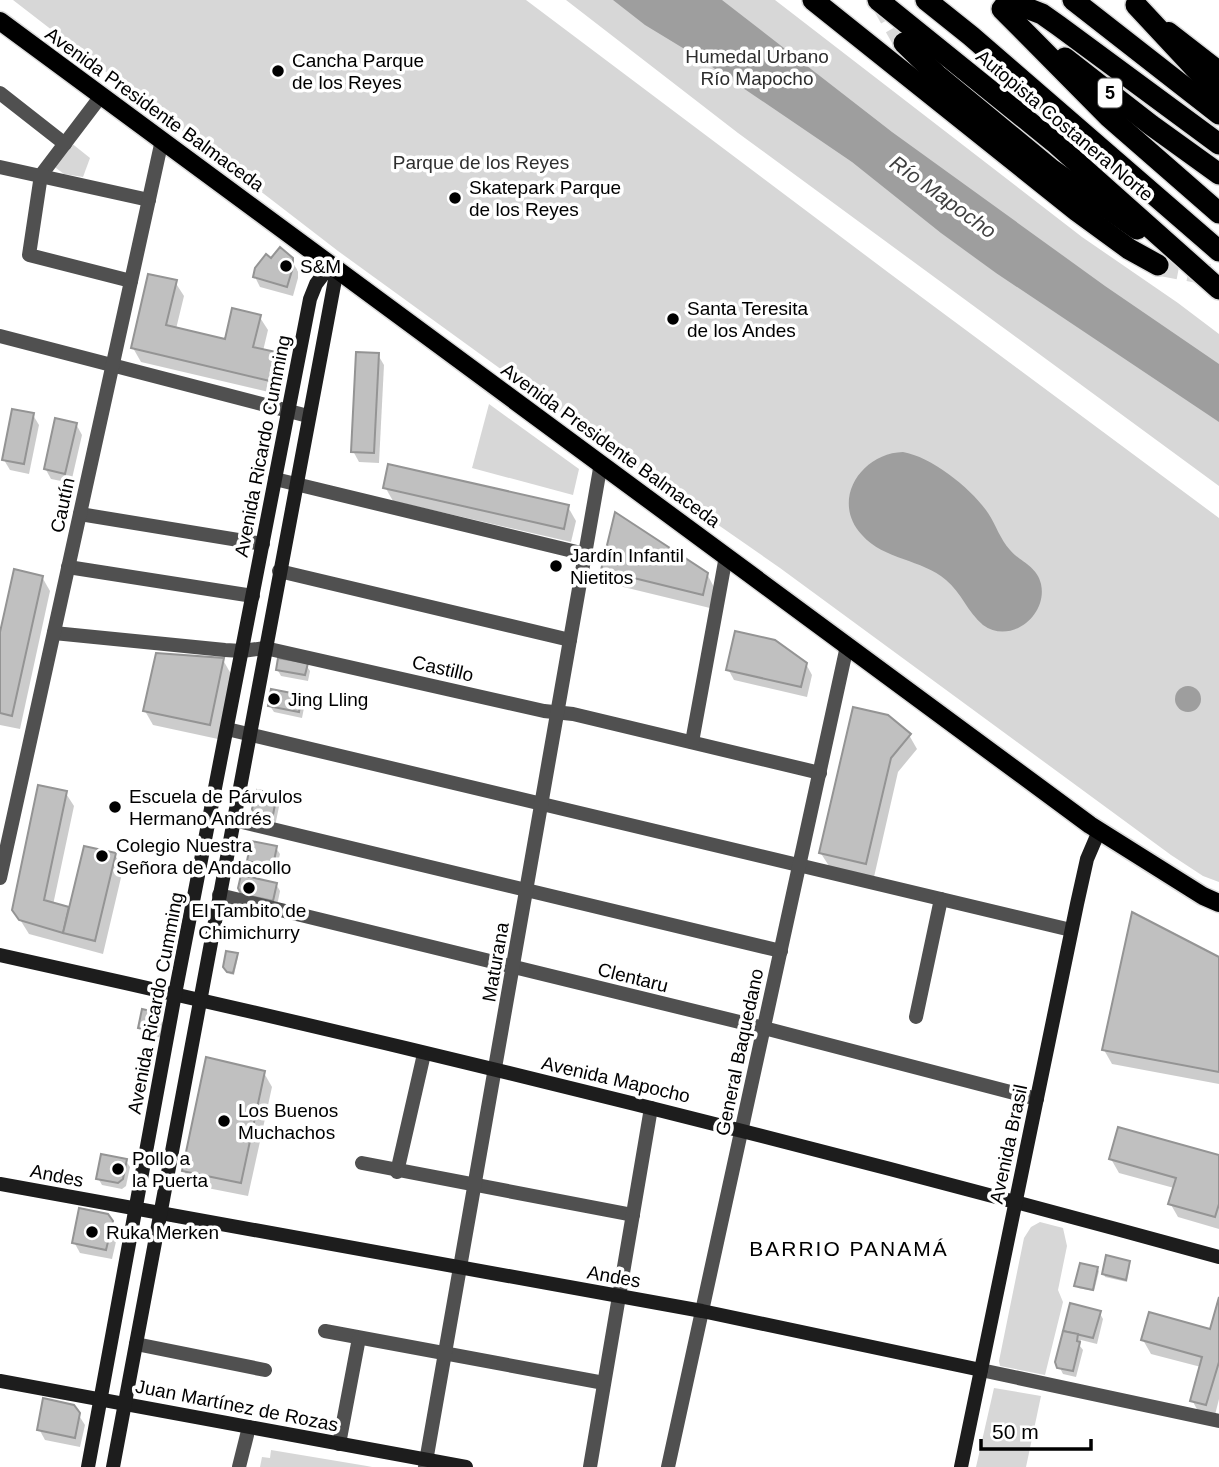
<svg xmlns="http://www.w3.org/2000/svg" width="1219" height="1467" font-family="Arial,sans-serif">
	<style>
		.green { fill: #d7d7d7 }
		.water { fill: #9e9e9e }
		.shadow { fill: #0003 }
		.building { fill: #c0c0c0; stroke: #949494; stroke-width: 2 }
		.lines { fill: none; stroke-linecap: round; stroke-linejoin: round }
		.highway-tunnel { stroke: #d9d9d9; stroke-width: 21; stroke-dasharray: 21 10; stroke-linecap: butt }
		.primary-casing { stroke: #dbdbdb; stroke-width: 21 }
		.highway-casing { stroke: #dbdbdb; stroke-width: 24 }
		.street { stroke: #505050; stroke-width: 14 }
		.secondary { stroke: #1d1d1d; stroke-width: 14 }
		.primary { stroke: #000; stroke-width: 18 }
		.highway { stroke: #000; stroke-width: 21 }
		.poi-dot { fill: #000; stroke: #fff; stroke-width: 2.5 }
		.labels { text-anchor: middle; stroke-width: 7; stroke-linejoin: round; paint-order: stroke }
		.shield { fill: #fff; stroke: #4c4c4c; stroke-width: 2 }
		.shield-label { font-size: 18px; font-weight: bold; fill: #000 }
		.park-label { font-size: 19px; fill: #2e2e2e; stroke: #fff }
		.poi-label { font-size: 19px; fill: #000; stroke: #fff; text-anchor: start }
		.street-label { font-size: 19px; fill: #000; stroke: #fff }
		.water-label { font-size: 21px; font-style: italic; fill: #3f3f3f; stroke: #fff }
		.neighbourhood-label { font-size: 21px; letter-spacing: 2px; fill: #000; stroke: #fff }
	</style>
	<rect width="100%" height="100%" fill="#fff"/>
	<g class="green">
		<polygon points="13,0 526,0 889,273 1219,518 1219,882 1203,876 1171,855 780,568 655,481 338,251"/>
		<polygon points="566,0 775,0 1082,237 1178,303 1219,334 1219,486 738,133"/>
		<polygon points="70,142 90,158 83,177 64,174 52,165"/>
		<polygon points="489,404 579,469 573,495 472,468"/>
		<polygon points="1040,1222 1063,1228 1067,1246 1058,1290 1063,1302 1045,1375 1000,1366 999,1361 1024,1238 1031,1227"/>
		<polygon points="994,1388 1041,1396 1026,1467 976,1467"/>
		<polygon points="271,1450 367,1466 372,1467 260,1467 262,1457 270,1458"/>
	</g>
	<g class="water">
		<polygon points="613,0 722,0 892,132 1105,286 1219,364 1219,422 996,273 941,233 852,162 696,56 645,25"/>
		<path d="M903 452C932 457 972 489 988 513 996 525 1000 539 1010 550 1020 562 1037 566 1041 584 1048 616 1010 645 983 625 968 613 961 592 946 580 922 559 884 560 862 535 830 501 861 453 903 452Z"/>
		<circle cx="1188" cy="699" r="13"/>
	</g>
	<g class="shadow">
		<polygon points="272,260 291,260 298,271 298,278 293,296 260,287 255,277"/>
		<polygon points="175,282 184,296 176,329 226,341 259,316 268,330 263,351 275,354 283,368 277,394 141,362 133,348"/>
		<polygon points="378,355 384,365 379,463 359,462 353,451"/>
		<polygon points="33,415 39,425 29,474 10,470 4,460"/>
		<polygon points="76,424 82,435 71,483 51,479 45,468"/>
		<polygon points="385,487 568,507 576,521 571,542 393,501"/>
		<polygon points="602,570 707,574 715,589 710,608 611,584"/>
		<polygon points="42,577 50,591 20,729 0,725 0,640"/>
		<polygon points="223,660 231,674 218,739 153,725 145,711"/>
		<polygon points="806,664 812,675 807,697 734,680 728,669"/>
		<polygon points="306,665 310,671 308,681 281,676 277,669"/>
		<polygon points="301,696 305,703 302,718 274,712 270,706"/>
		<polygon points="854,709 909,735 917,749 898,772 874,877 829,866 820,852"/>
		<polygon points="65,792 74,806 53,905 70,909 115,855 123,869 103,954 29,934 14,910"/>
		<polygon points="276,796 280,802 275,826 260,823 256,816"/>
		<polygon points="276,848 280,854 276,871 252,867 249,860"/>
		<polygon points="276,884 280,891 277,906 240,888"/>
		<polygon points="236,955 238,957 234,975 230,974 225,967"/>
		<polygon points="1219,959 1219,1084 1112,1064 1104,1050"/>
		<polygon points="159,1015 164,1024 162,1038 144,1034 140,1028"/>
		<polygon points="264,1073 272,1087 248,1196 192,1185 184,1171"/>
		<polygon points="1219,1157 1219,1229 1178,1217 1170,1203 1174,1188 1119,1173 1111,1159"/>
		<polygon points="126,1161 130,1167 126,1186 122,1189 102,1185 98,1178"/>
		<polygon points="111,1222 118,1233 112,1259 80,1253 74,1242"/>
		<polygon points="1129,1262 1130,1265 1127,1282 1105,1277 1104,1274"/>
		<polygon points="1097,1269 1099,1271 1094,1291 1078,1288 1076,1285"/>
		<polygon points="1219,1304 1219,1399 1214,1419 1200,1415 1192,1400 1201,1367 1151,1354 1143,1340 1211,1331"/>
		<polygon points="1071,1305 1099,1312 1103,1319 1097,1344 1081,1340 1080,1346 1083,1350 1076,1377 1063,1374 1057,1362"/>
		<polygon points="78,1414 85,1425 80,1447 45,1440 39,1429"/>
	</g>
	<g class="building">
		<polygon points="280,247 293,258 293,267 287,287 253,277 255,268 266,254 271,258"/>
		<polygon points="148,274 177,280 166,325 225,339 232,308 261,315 253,347 276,352 270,381 131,348"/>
		<polygon points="356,352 379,353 374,453 351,452"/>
		<polygon points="12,409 34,413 24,464 2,460"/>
		<polygon points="55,418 77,423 65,474 44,469"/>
		<polygon points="388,464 569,505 564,529 383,488"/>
		<polygon points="615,512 708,573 703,595 601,570"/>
		<polygon points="14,569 43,576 12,716 0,713 0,632"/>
		<polygon points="735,631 775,640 807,663 801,687 726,670"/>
		<polygon points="156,653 224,658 210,725 143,711"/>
		<polygon points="278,658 308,663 305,675 276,670"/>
		<polygon points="271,689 302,695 299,712 268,706"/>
		<polygon points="853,707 888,715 911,734 891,758 866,864 819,853"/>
		<polygon points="38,785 67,791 44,900 69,907 63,933 19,920 12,910"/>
		<polygon points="257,790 277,794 272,820 255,817 252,809"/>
		<polygon points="251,841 277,846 273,866 247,861"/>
		<polygon points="84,846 116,853 95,941 63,933"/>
		<polygon points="241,875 277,883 273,901 241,894 238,888"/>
		<polygon points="1132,912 1219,957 1219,1072 1102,1050"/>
		<polygon points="226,951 238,953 233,973 227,972 223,967"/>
		<polygon points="142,1009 160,1013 161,1016 159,1033 138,1028"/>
		<polygon points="206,1057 265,1071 241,1183 182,1171"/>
		<polygon points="1118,1127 1219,1155 1219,1204 1215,1217 1168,1204 1176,1178 1109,1159"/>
		<polygon points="101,1154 127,1159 123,1179 118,1183 96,1179"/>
		<polygon points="79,1208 108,1214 113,1221 106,1250 72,1243"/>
		<polygon points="1106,1255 1130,1261 1126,1280 1102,1274"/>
		<polygon points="1080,1263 1098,1267 1093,1290 1074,1286"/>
		<polygon points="1219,1297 1219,1362 1206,1405 1190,1401 1202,1357 1141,1340 1149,1312 1210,1329"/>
		<polygon points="1070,1303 1101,1311 1093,1338 1063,1331"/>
		<polygon points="1063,1331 1078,1334 1077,1341 1080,1342 1073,1371 1057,1368 1055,1362"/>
		<polygon points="43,1398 74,1405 80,1413 75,1438 37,1430"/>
	</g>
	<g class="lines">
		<g class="highway-tunnel">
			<polyline points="880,0 904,43"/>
			<polyline points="1158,265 1211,275"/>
		</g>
		<defs>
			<g id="primary">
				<polyline points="0,21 1090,825 1203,896 1219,903"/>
				<polyline points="1169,31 1219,70"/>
			</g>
			<g id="highway">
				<polyline points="813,0 1077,211 1129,249 1158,265"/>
				<polyline points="878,0 1054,142 1219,289"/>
				<polyline points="926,0 971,36 1219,251"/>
				<polyline points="1006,0 1042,14 1059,26 1219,144"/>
				<polyline points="1073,0 1219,114"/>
				<polyline points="1136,5 1219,94"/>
				<polyline points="1002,9 1109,117 1219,213"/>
				<polyline points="904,43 937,75 1051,169 1137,229"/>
				<polyline points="1065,58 1151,125 1219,174"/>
			</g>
		</defs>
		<use href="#primary" class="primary-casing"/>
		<use href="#highway" class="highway-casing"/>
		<g class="street">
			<polyline points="0,93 65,144"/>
			<polyline points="101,96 41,175 29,255 131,281"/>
			<polyline points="0,167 149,200"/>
			<polyline points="0,336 308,416"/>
			<polyline points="275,479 585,554"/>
			<polyline points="80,514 263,544"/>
			<polyline points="68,567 253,596"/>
			<polyline points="279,571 570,640"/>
			<polyline points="54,633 225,650 242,651 265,648 544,711 573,714 820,773"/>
			<polyline points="227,729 1071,930"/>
			<polyline points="692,742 726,556"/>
			<polyline points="234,820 781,951"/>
			<polyline points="0,878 162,140"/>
			<polyline points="219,895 764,1028 1037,1099"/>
			<polyline points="916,1017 941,899"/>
			<polyline points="362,1163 633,1215"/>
			<polyline points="397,1172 424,1054"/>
			<polyline points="325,1331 604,1383"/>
			<polyline points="136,1344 265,1370"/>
			<polyline points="981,1370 1219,1421"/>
			<polyline points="339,1444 359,1338"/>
			<polyline points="239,1467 249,1427"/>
			<polyline points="425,1467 601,463"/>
			<polyline points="590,1467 651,1108"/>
			<polyline points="668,1467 847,646"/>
		</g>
		<g class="secondary">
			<path d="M0 955C409 1045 815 1146 1219 1257"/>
			<polyline points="0,1184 702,1311 981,1370"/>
			<polyline points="0,1381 466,1467"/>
			<polyline points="88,1467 175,994 310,299 316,284 331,264"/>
			<polyline points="113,1467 337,269"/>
			<polyline points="961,1467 1077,904 1087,859 1099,831"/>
		</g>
		<use href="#primary" class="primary"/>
		<use href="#highway" class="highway"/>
	</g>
	<g class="poi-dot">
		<circle cx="278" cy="71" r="7"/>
		<circle cx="455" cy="198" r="7"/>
		<circle cx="286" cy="266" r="7"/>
		<circle cx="673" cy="319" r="7"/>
		<circle cx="556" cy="566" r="7"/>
		<circle cx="274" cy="699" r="7"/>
		<circle cx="115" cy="807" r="7"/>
		<circle cx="102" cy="856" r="7"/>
		<circle cx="249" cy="888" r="7"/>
		<circle cx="224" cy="1121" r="7"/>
		<circle cx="118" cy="1169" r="7"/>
		<circle cx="92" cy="1232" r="7"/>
	</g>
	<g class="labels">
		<rect class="shield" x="1098" y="78.5" width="24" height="29" rx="5"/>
		<g class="shield-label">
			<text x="1110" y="99">5</text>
		</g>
		<g class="park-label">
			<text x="757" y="63">Humedal Urbano<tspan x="757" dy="22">Río Mapocho</tspan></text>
			<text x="481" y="169">Parque de los Reyes</text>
		</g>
		<g class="poi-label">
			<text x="292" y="67">Cancha Parque<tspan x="292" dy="22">de los Reyes</tspan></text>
			<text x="469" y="194">Skatepark Parque<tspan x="469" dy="22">de los Reyes</tspan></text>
			<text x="300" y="273">S&amp;M</text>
			<text x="687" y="315">Santa Teresita<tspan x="687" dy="22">de los Andes</tspan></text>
			<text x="570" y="562">Jardín Infantil<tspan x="570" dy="22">Nietitos</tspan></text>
			<text x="288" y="706">Jing Lling</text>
			<text x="129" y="803">Escuela de Párvulos<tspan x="129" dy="22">Hermano Andrés</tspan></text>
			<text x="116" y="852">Colegio Nuestra<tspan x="116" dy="22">Señora de Andacollo</tspan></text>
			<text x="249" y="917" text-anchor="middle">El Tambito de<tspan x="249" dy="22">Chimichurry</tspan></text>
			<text x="238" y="1117">Los Buenos<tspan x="238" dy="22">Muchachos</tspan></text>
			<text x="132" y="1165">Pollo a<tspan x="132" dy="22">la Puerta</tspan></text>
			<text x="106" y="1239">Ruka Merken</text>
		</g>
		<g class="street-label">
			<text transform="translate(155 109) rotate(36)" y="7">Avenida Presidente Balmaceda</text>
			<text transform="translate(1065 125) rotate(40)" y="7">Autopista Costanera Norte</text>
			<text transform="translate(611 445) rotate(36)" y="7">Avenida Presidente Balmaceda</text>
			<text transform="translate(262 446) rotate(-79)" y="7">Avenida Ricardo Cumming</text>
			<text transform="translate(62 505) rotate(-78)" y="7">Cautín</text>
			<text transform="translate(443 668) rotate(13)" y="7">Castillo</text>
			<text transform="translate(495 962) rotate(-80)" y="7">Maturana</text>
			<text transform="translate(633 977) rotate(14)" y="7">Clentaru</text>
			<text transform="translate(155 1003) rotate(-79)" y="7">Avenida Ricardo Cumming</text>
			<text transform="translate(739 1052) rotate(-78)" y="7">General Baquedano</text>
			<text transform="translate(616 1079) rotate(13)" y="7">Avenida Mapocho</text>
			<text transform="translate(1008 1144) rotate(-78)" y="7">Avenida Brasil</text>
			<text transform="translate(57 1175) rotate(11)" y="7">Andes</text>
			<text transform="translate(614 1276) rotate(10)" y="7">Andes</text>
			<text transform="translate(237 1405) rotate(11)" y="7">Juan Martínez de Rozas</text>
		</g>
		<g class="water-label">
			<text transform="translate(943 197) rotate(36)" y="7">Río Mapocho</text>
		</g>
		<g class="neighbourhood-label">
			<text x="849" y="1256">BARRIO PANAMÁ</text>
		</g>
	</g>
	<path d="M981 1439v10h110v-10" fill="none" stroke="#000000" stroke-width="3.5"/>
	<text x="992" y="1439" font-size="21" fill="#000000" stroke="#ffffff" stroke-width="5" paint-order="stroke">50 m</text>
</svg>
